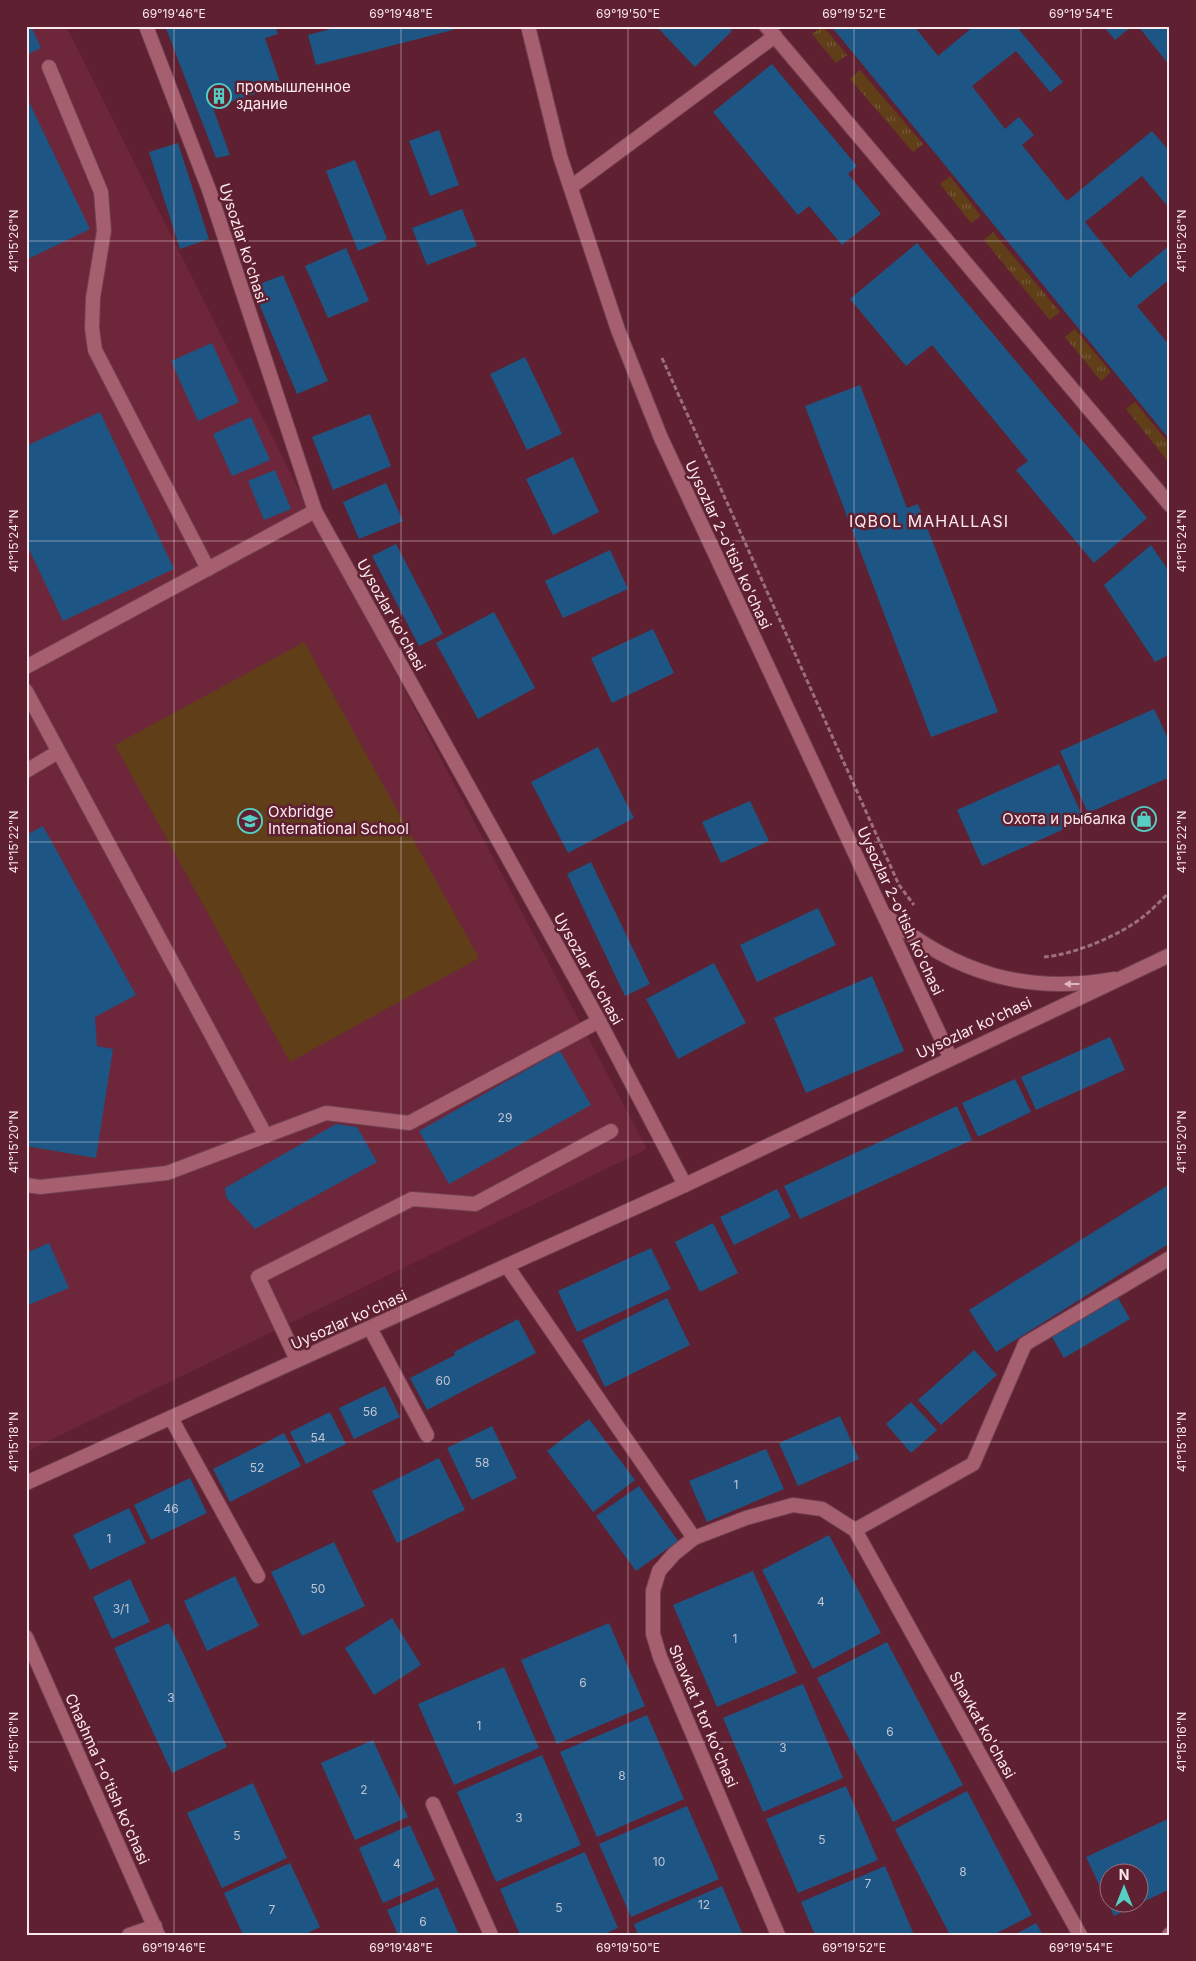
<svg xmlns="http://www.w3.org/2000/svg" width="1196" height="1961" font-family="Inter,sans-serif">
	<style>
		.built { fill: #6e273a }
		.grass { fill: url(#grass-tufts) }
		.pitch { fill: #5f3e18 }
		.building { fill: #1d5684; fill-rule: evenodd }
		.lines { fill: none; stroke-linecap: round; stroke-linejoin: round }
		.service-casing { stroke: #713f50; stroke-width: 16 }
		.minor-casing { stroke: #713f50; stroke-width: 16 }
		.tertiary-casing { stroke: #713f50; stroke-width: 16 }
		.secondary-casing { stroke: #713f50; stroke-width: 16 }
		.path { stroke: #9c6f7a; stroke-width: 3; stroke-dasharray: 5 2.5; stroke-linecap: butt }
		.service { stroke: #a55f6e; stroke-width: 14 }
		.minor { stroke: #a55f6e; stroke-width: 14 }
		.tertiary { stroke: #a55f6e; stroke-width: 14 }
		.secondary { stroke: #a55f6e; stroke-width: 14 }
		.oneway { fill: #dcb9c0 }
		.ticks { fill: none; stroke: #fae9ec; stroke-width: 1; stroke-opacity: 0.45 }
		.labels { text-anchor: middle; stroke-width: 5; stroke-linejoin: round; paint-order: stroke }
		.number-label { font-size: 12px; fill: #c3c4d2 }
		.poi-label { font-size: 15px; fill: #fae9ec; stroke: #5f2031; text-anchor: start }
		.street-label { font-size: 15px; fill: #fae9ec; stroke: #5f2031 }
		.neighbourhood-label { font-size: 16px; letter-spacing: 1px; fill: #fae9ec; stroke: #5f2031 }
		.neatline { fill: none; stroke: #fae9ec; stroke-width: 2 }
		.ticks-label { font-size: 12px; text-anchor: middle; fill: #fae9ec }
	</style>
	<defs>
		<pattern id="grass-tufts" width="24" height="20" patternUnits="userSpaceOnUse" patternTransform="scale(1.25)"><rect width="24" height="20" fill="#5f3e18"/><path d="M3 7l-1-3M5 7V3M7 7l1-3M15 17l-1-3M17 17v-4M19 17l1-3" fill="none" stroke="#775a3a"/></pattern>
	</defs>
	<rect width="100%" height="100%" fill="#5f2031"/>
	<polygon class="built" points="26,26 66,26 300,492 647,1149 26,1452"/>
	<g class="grass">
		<polygon points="823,26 847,55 836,63 812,34"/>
		<polygon points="860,70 923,144 913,152 850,79"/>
		<polygon points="950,176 981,216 971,223 940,184"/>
		<polygon points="993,232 1060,312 1050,320 984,240"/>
		<polygon points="1075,329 1111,372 1101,381 1065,337"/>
		<polygon points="1135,402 1170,445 1170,464 1126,409"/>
	</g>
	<polygon class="pitch" points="304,642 479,958 290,1062 115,745"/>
	<g class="building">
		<polygon points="26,26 31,26 41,48 26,55"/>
		<polygon points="165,26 275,26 278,34 265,38 281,85 213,108 230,155 216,158"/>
		<polygon points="342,26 452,26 453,30 316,65 308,35"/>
		<polygon points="656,26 727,26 732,31 695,67"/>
		<polygon points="831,26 914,26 938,56 974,26 1016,26 1063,82 1050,92 1016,51 972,86 1005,129 1019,117 1034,135 1022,145 1067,201 1152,131 1170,152 1170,209 1142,176 1085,222 1130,278 1170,245 1170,279 1137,306 1170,346 1170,440"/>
		<polygon points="1103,26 1132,26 1115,40"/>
		<polygon points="1138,26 1170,26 1170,66"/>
		<polygon points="772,64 857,166 848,174 881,214 842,245 809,206 798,215 713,112"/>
		<polygon points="29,102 90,229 26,260 26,103"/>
		<polygon points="439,130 459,185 430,196 409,141"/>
		<polygon points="178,143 209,239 180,249 149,152"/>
		<polygon points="355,160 387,239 358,251 326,171"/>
		<polygon points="462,209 477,246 427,265 412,228"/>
		<polygon points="917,243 1147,518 1094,563 1016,470 1028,461 932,345 906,366 850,299"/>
		<polygon points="346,248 369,301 328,318 305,266"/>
		<polygon points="283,275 328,381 297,394 252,287"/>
		<polygon points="212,343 239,402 198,421 171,361"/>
		<polygon points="525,357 562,434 527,450 490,374"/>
		<polygon points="860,385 907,508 918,504 998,712 931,737 805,406"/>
		<polygon points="100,412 174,569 63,621 26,543 26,446"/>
		<polygon points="370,414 391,466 333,490 312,437"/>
		<polygon points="251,417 270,460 232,476 213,434"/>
		<polygon points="573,457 599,512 553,535 526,479"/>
		<polygon points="275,470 291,509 264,520 248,481"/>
		<polygon points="386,483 403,521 359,539 343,502"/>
		<polygon points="396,544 443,634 419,646 372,556"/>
		<polygon points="1151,545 1170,573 1170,654 1155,662 1104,585"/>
		<polygon points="610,550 628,589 563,618 545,581"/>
		<polygon points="494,612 535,688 478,719 436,643"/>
		<polygon points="653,629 674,673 612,703 591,658"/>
		<polygon points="1154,709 1170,743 1170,777 1088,813 1060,751"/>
		<polygon points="598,747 634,818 568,853 531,782"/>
		<polygon points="1059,764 1084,820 982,866 957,810"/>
		<polygon points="750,801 769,841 721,863 702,822"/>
		<polygon points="43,826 136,995 95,1017 97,1046 113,1049 96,1158 26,1146 26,835"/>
		<polygon points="591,862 650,984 625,996 567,874"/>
		<polygon points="818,908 836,945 757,982 740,945"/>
		<polygon points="714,963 746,1023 678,1059 646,999"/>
		<polygon points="872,976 904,1051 806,1093 774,1018"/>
		<polygon points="1110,1037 1125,1070 1036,1110 1021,1077"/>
		<polygon points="560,1051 591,1105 449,1184 419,1131"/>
		<polygon points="1015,1079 1031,1112 978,1137 962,1103"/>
		<polygon points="957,1106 972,1140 800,1219 784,1186"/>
		<polygon points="336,1124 357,1127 377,1162 255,1229 226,1197 225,1188"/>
		<polygon points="1170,1184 1170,1243 996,1352 969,1310"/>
		<polygon points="777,1189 791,1217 734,1245 720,1217"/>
		<polygon points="713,1223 738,1273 700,1292 675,1242"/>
		<polygon points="49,1243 69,1288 26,1306 26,1253"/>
		<polygon points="651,1248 671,1289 577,1332 558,1291"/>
		<polygon points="667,1298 690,1345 605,1387 582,1340"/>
		<polygon points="1118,1298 1130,1319 1064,1358 1052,1337"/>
		<polygon points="518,1319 536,1353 427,1410 410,1378 455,1355 454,1352"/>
		<polygon points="974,1350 997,1375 941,1425 918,1400"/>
		<polygon points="385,1386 400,1417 354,1439 339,1408"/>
		<polygon points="911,1402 937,1430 911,1453 886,1424"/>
		<polygon points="330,1412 346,1444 306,1464 290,1432"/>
		<polygon points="840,1416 859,1459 798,1486 779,1443"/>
		<polygon points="589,1419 635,1480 593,1512 547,1451"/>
		<polygon points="492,1426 517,1478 472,1500 447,1448"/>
		<polygon points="284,1433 301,1466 230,1502 213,1469"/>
		<polygon points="766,1449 784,1489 707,1522 689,1481"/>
		<polygon points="439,1458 465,1510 397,1543 372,1491"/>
		<polygon points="190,1478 207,1513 151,1540 134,1505"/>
		<polygon points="639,1486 678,1541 636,1571 596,1516"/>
		<polygon points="129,1508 146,1543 90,1570 73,1535"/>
		<polygon points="829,1535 881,1633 813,1669 762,1570"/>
		<polygon points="334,1542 365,1606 302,1636 271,1572"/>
		<polygon points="753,1571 797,1673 717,1707 673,1605"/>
		<polygon points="235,1576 259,1626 207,1651 184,1601"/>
		<polygon points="130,1579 150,1622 112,1639 93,1597"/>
		<polygon points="392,1618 421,1665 374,1695 345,1648"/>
		<polygon points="169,1623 227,1747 172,1773 114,1648"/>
		<polygon points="609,1623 645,1706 557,1744 521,1660"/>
		<polygon points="887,1642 963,1785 893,1822 817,1678"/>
		<polygon points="504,1667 539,1748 454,1785 418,1704"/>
		<polygon points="803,1684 843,1778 763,1812 723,1718"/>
		<polygon points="647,1715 684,1799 597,1837 560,1752"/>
		<polygon points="373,1740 408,1817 355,1840 321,1763"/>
		<polygon points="542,1755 581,1845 496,1882 457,1792"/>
		<polygon points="253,1783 287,1858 222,1888 187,1813"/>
		<polygon points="846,1786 878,1860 798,1893 766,1819"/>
		<polygon points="967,1791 1032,1915 993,1935 950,1935 895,1829"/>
		<polygon points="687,1806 719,1879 631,1917 599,1844"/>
		<path d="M1170 1818V1889L1114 1916 1086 1857ZM1108 1874H1138V1904H1108Z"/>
		<polygon points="410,1825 435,1880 383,1903 359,1848"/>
		<polygon points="585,1852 618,1928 602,1935 520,1935 500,1889"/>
		<polygon points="290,1863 320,1927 304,1935 243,1935 224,1893"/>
		<polygon points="885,1866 914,1935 815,1935 801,1902"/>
		<polygon points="722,1886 743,1935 638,1935 634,1924"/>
		<polygon points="438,1887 459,1935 398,1935 387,1910"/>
		<polygon points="1036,1923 1043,1935 1014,1935"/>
	</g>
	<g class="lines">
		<defs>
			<g id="service">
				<polyline points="49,67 101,192 104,231 93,298 92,328 95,350 208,569"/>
				<polyline points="571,187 775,36"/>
				<polyline points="26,667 315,511"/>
				<polyline points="26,691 266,1136"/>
				<polyline points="26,771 58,752"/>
				<polyline points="26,1185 40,1187 167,1173 326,1113 409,1123 599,1021"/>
				<polyline points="297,1360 258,1277 412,1199 475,1204 611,1131"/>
				<polyline points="855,1530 973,1464 1025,1344 1170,1258"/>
				<polyline points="129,1935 155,1926"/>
			</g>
			<g id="minor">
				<polyline points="146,26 209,190 315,511 599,1021 685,1185"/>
				<polyline points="766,26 1170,505"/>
				<polyline points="507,1266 694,1538"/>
				<polyline points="370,1328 427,1435"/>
				<polyline points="171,1418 258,1576"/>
				<polyline points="26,1637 158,1935"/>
				<polyline points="433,1804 491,1935"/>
				<polyline points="778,1935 660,1657 653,1634 653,1591 659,1571 674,1554 694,1538 746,1518 793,1505 822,1509 855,1530 1080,1935"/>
				<polyline points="1169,1935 1170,1934"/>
			</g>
			<g id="tertiary">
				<polyline points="528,26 560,156 618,330 661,438 950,1057"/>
				<path d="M886 916C955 973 1026 995 1114 979"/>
			</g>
			<polyline id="secondary" points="26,1483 685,1185 1170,955"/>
		</defs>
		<use href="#service" class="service-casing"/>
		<use href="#minor" class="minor-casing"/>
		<use href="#tertiary" class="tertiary-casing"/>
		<use href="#secondary" class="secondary-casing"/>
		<g class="path">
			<polyline points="662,358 899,885 914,905"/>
			<path d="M1044 957C1073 955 1121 935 1144 916 1153 909 1161 900 1170 892"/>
		</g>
		<use href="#service" class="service"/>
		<use href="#minor" class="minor"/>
		<use href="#tertiary" class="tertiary"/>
		<use href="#secondary" class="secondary"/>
	</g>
	<defs><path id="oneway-solid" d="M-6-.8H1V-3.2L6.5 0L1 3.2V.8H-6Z" transform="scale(1.25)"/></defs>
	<use class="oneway" href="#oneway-solid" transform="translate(1072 984) rotate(180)"/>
	<path class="ticks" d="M174 26V1935M401 26V1935M628 26V1935M854 26V1935M1081 26V1935M26 241H1170M26 541H1170M26 842H1170M26 1142H1170M26 1442H1170M26 1742H1170"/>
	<defs>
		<symbol id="building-ring" viewBox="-11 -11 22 22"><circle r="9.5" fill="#5f2031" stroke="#56cec3" stroke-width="1.5"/><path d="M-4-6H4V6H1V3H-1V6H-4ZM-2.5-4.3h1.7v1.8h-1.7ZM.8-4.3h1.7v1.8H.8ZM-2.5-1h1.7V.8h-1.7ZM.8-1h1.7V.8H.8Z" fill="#56cec3"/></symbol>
		<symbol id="shop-ring" viewBox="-11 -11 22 22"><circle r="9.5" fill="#5f2031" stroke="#56cec3" stroke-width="1.5"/><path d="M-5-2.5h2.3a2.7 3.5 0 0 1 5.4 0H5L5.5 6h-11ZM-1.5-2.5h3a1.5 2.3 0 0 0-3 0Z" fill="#56cec3"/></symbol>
		<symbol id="school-ring" viewBox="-11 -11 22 22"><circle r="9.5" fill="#5f2031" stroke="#56cec3" stroke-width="1.5"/><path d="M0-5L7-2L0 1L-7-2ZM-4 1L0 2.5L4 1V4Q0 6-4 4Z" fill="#56cec3"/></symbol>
	</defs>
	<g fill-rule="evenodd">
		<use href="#building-ring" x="205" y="82" width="28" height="28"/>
		<use href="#shop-ring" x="1130" y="805" width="28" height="28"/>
		<use href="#school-ring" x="236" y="807" width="28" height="28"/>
	</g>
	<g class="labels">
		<g class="number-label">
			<text x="505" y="1122">29</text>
			<text x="443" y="1385">60</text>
			<text x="370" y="1416">56</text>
			<text x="318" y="1442">54</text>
			<text x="482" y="1467">58</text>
			<text x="257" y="1472">52</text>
			<text x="736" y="1489">1</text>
			<text x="171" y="1513">46</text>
			<text x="109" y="1543">1</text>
			<text x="318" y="1593">50</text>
			<text x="821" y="1606">4</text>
			<text x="121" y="1613">3/1</text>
			<text x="735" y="1643">1</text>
			<text x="583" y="1687">6</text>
			<text x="171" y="1702">3</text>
			<text x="479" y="1730">1</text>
			<text x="890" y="1736">6</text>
			<text x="783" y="1752">3</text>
			<text x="622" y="1780">8</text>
			<text x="364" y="1794">2</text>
			<text x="519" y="1822">3</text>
			<text x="237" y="1840">5</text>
			<text x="822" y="1844">5</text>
			<text x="659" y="1866">10</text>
			<text x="397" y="1868">4</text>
			<text x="963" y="1876">8</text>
			<text x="868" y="1888">7</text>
			<text x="704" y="1909">12</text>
			<text x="559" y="1912">5</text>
			<text x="272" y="1914">7</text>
			<text x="423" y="1926">6</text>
		</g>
		<g class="poi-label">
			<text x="236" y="92">промышленное<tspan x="236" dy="17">здание</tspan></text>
			<text x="268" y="817">Oxbridge<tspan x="268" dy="17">International School</tspan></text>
			<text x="1126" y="824" text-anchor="end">Охота и рыбалка</text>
		</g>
		<g class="street-label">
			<text transform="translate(243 243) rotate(72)" y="5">Uysozlar ko'chasi</text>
			<text transform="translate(728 545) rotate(65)" y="5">Uysozlar 2-o'tish ko'chasi</text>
			<text transform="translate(391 615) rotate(61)" y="5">Uysozlar ko'chasi</text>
			<text transform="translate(900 911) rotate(65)" y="5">Uysozlar 2-o'tish ko'chasi</text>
			<text transform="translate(588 969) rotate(61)" y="5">Uysozlar ko'chasi</text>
			<text transform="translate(974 1028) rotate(-25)" y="5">Uysozlar ko'chasi</text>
			<text transform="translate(349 1320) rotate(-24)" y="5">Uysozlar ko'chasi</text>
			<text transform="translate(703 1716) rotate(67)" y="5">Shavkat 1 tor ko'chasi</text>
			<text transform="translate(982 1725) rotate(61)" y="5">Shavkat ko'chasi</text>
			<text transform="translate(107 1779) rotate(66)" y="5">Chashma 1-o'tish ko'chasi</text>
		</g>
		<g class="neighbourhood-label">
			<text x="929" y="527">IQBOL MAHALLASI</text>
		</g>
	</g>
	<rect width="1196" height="1961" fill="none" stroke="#5f2031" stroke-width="55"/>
	<g transform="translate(1124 1888)"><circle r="24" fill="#5f2031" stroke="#9d707c"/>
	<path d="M0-4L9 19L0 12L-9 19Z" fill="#56cec3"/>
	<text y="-8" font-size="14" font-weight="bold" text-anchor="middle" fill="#fae9ec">N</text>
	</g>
	<rect x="28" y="28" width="1140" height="1906" class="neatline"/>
	<g class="ticks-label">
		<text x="174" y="18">69°19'46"E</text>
		<text x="401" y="18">69°19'48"E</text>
		<text x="628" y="18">69°19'50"E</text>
		<text x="854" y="18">69°19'52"E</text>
		<text x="1081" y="18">69°19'54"E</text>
		<text transform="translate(14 241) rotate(-90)" y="4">41°15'26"N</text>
		<text transform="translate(1182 241) rotate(-90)" y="4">41°15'26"N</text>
		<text transform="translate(14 541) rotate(-90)" y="4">41°15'24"N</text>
		<text transform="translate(1182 541) rotate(-90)" y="4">41°15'24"N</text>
		<text transform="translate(14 842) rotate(-90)" y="4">41°15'22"N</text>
		<text transform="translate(1182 842) rotate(-90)" y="4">41°15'22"N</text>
		<text transform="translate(14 1142) rotate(-90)" y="4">41°15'20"N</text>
		<text transform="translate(1182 1142) rotate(-90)" y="4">41°15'20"N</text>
		<text transform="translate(14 1442) rotate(-90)" y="4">41°15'18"N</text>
		<text transform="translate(1182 1442) rotate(-90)" y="4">41°15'18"N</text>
		<text transform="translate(14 1742) rotate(-90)" y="4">41°15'16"N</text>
		<text transform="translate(1182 1742) rotate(-90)" y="4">41°15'16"N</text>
		<text x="174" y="1952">69°19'46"E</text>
		<text x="401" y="1952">69°19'48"E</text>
		<text x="628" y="1952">69°19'50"E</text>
		<text x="854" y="1952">69°19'52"E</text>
		<text x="1081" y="1952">69°19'54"E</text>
	</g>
</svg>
